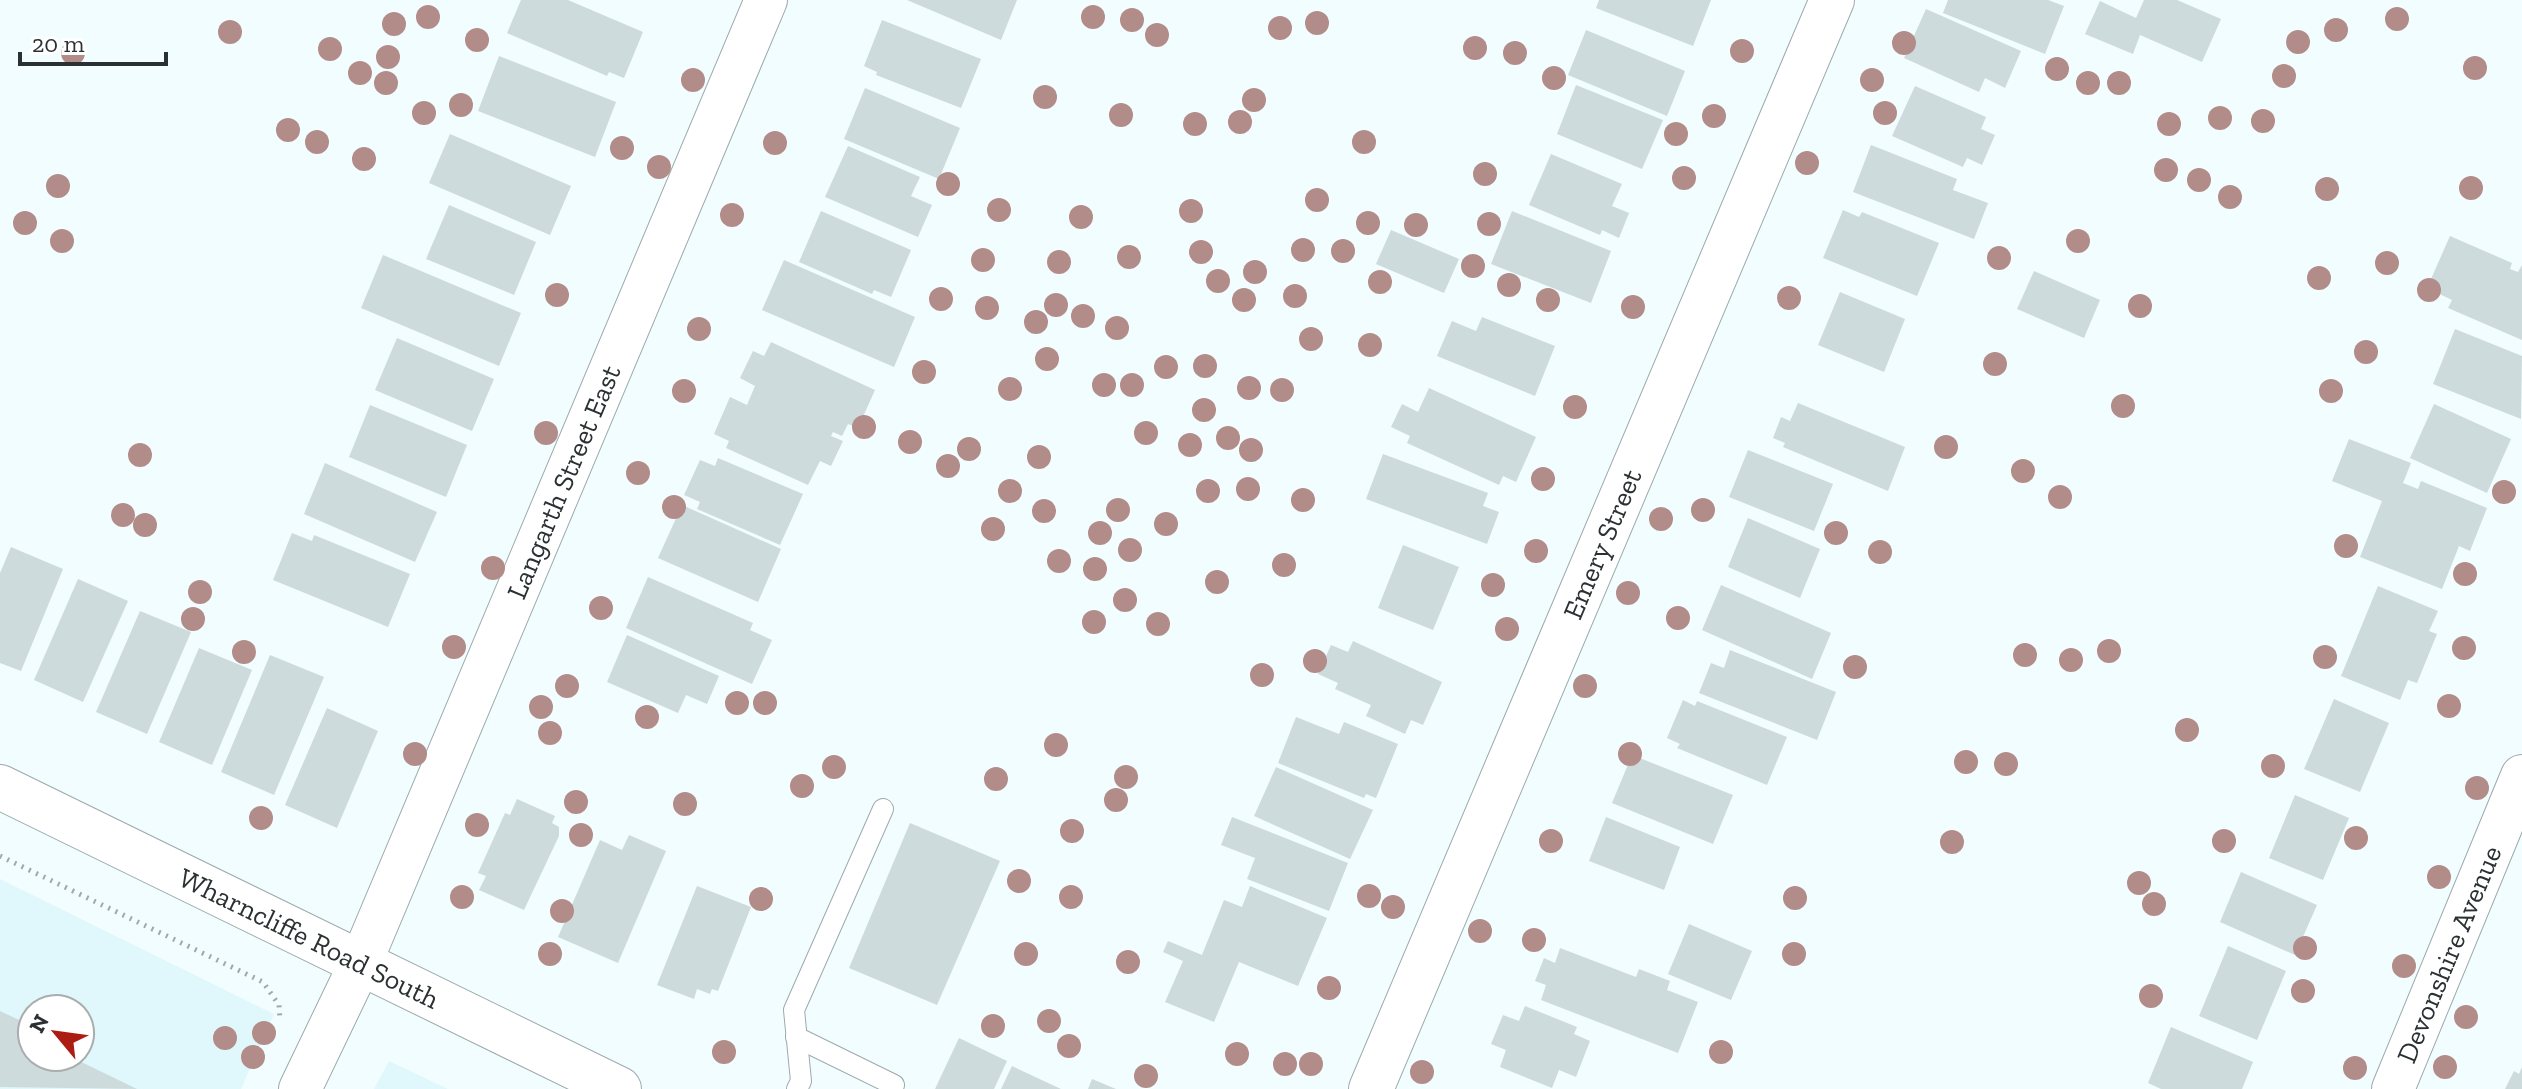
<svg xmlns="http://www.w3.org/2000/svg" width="2522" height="1089" font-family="'Zilla Slab',serif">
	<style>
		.built { fill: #e0f8fb; fill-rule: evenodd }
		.building { fill: #cddbdd }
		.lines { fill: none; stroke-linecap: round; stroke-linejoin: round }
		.lane-casing { stroke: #9caaac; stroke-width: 22 }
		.street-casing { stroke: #9caaac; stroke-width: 44 }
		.secondary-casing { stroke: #9caaac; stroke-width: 46 }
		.path { stroke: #a0a9aa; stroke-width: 5; stroke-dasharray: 2 6; stroke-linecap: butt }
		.lane { stroke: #fff; stroke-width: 20 }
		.street { stroke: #fff; stroke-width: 42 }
		.secondary { stroke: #fff; stroke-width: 44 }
		.tree { fill: #b28c88 }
		.labels { text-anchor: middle; stroke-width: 8; stroke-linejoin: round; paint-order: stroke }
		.street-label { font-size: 28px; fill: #2b3132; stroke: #fff }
	</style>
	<rect width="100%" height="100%" fill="#f2fdff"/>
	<g class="built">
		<path d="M0 879 274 1014 241 1089H0ZM32 1009H80V1057H32Z"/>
		<polygon points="389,1061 448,1089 374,1089"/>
	</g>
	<g class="building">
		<polygon points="521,0 568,0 643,32 624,78 609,72 607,76 507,33"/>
		<polygon points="907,0 1017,0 1001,40"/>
		<polygon points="1599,0 1711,0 1693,46 1596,8"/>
		<polygon points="1948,0 2048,0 2064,6 2045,54 1943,13"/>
		<polygon points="2144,0 2177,0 2221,19 2202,62 2140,35 2133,54 2085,34 2100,1 2136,18"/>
		<polygon points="1926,9 2021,51 2005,88 1985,78 1979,92 1904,58"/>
		<polygon points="882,20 981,59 961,108 876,75 877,72 864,66"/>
		<polygon points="1586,30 1685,71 1667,116 1568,75"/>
		<polygon points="499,56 616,102 595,157 478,111"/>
		<polygon points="1576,85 1663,120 1642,169 1557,134"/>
		<polygon points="1915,86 1986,117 1981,129 1995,135 1982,165 1967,158 1963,167 1892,136"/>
		<polygon points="865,88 960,128 939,179 844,139"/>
		<polygon points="450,134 571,186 550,235 429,183"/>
		<polygon points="1871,145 1957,179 1953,190 1988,203 1974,239 1853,192"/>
		<polygon points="848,146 920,177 911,196 932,205 918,237 825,197"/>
		<polygon points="1551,154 1622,184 1612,206 1629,213 1619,238 1602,230 1600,235 1529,205"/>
		<polygon points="449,205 536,242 514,295 426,259"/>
		<polygon points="1843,210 1859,217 1862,212 1939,243 1917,296 1823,258"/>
		<polygon points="821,211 911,250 891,297 874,290 872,294 799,262"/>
		<polygon points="1512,211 1611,251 1591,303 1491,264"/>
		<polygon points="1391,230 1459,259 1444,293 1376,264"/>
		<polygon points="2450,236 2512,263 2510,269 2518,272 2522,265 2522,340 2448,308 2452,300 2427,288"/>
		<polygon points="383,255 521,313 499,366 361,308"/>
		<polygon points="784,260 915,317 894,367 762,310"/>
		<polygon points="2034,271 2100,300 2084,338 2017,309"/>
		<polygon points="1840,292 1905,319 1884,372 1818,345"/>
		<polygon points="1482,317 1555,346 1535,396 1437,356 1452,321 1476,331"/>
		<polygon points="2455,329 2522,356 2521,419 2433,384"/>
		<polygon points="397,338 494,379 472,431 375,390"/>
		<polygon points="771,342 875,390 858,428 848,424 842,436 833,432 831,436 843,441 831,466 820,461 808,485 726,448 729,441 714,434 730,397 747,405 755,386 740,378 753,351 764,356"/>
		<polygon points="1429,388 1536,437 1516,482 1503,476 1499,485 1407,443 1410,436 1391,427 1402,404 1418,412"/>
		<polygon points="1798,403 1905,447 1888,491 1783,447 1785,443 1773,438 1781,417 1790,421"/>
		<polygon points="2434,404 2511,439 2487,493 2410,458"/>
		<polygon points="370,405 467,445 446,497 349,457"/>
		<polygon points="2349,439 2411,463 2403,483 2418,489 2421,481 2487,508 2470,551 2459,546 2442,589 2360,557 2382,501 2332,481"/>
		<polygon points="1748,450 1833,484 1814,531 1729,497"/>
		<polygon points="1383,454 1488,493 1483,506 1499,512 1487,544 1366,499"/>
		<polygon points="718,458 803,494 780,545 697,509 700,502 684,495 700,460 715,466"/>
		<polygon points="325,463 437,512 415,562 304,514"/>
		<polygon points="682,505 781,549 758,602 658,558"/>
		<polygon points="1748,518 1820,549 1800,598 1728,567"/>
		<polygon points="292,533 312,541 314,535 410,574 388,627 273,580"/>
		<polygon points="1403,545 1459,567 1433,630 1378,608"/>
		<polygon points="11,547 63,569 21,671 0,663 0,573"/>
		<polygon points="648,577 753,623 750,630 772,640 752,684 626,628"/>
		<polygon points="78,579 128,601 83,702 34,680"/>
		<polygon points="1721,585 1831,633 1812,679 1702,630"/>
		<polygon points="2378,586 2438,611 2429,631 2437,634 2417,683 2408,680 2400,700 2341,676"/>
		<polygon points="140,611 191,632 147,734 96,712"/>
		<polygon points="627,635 719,676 707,704 686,695 678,713 607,682"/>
		<polygon points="1353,641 1442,682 1423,725 1411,720 1405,734 1366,716 1371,705 1335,689 1338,683 1318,674 1331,645 1348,652"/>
		<polygon points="199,648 252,670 212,765 159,742"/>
		<polygon points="1730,650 1836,692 1817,740 1699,693 1711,663 1724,668"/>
		<polygon points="270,655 324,677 274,795 221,772"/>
		<polygon points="2334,699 2389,723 2360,792 2304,769"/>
		<polygon points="1683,700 1695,706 1697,701 1787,737 1767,785 1677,748 1680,744 1667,738"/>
		<polygon points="327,708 378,731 337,828 285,805"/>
		<polygon points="1296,717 1339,734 1344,722 1398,744 1376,798 1366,794 1364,798 1278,763"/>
		<polygon points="1632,755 1733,795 1713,844 1612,803"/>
		<polygon points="1276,767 1373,810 1350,859 1254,816"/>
		<polygon points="2295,795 2349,818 2323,880 2269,858"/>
		<polygon points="517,799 555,816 552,823 559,827 559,836 524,910 479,890 486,876 478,873 505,813 510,815"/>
		<polygon points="1232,817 1348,863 1329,911 1247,879 1255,858 1221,845"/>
		<polygon points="1606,817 1680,847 1664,890 1589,861"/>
		<polygon points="910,823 1000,861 937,1005 849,968"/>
		<polygon points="629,835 666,851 618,963 558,937 600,840 622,850"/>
		<polygon points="2241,872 2317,905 2295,955 2220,922"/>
		<polygon points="697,886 751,907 718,991 712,989 710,994 697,989 694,999 657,985"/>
		<polygon points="1250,886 1327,918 1298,986 1239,962 1214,1022 1165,1002 1183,961 1163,952 1168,941 1202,955 1224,900 1242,907"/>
		<polygon points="1689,924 1752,951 1731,1000 1668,974"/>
		<polygon points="2228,946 2286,971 2257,1040 2199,1016"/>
		<polygon points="1560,948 1636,977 1639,969 1670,981 1667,990 1698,1002 1678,1053 1541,1000 1546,985 1535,981 1544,958 1555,963"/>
		<polygon points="1525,1006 1577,1027 1574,1034 1590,1041 1576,1077 1559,1070 1552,1088 1500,1067 1506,1050 1491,1044 1503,1015 1519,1021"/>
		<polygon points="0,1011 32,1026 32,1057 71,1057 137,1089 0,1087"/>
		<polygon points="2171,1027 2253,1062 2242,1089 2161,1089 2148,1083"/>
		<polygon points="959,1038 1007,1061 994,1089 935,1089"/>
		<polygon points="1012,1066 1061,1089 1001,1089"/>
		<polygon points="2522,1067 2522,1089 2505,1089 2514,1071 2519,1074"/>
		<polygon points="1092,1079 1116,1089 1088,1089"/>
	</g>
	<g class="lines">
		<defs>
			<g id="lane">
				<polyline points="796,1037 894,1085"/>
				<polyline points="797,1089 801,1081 794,1010 883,809"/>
			</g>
			<g id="street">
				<path id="s1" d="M300 1089 361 962 766 0"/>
				<path id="s2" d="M2393 1089 2522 776"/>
			</g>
			<g id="secondary">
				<path id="s3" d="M0 787 619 1089"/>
				<path id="s4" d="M1371 1089 1832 0"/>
			</g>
		</defs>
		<use href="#lane" class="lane-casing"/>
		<use href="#street" class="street-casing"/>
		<use href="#secondary" class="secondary-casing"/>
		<polyline class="path" points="0,856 263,982 279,1005 280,1019"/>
		<use href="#lane" class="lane"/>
		<use href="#street" class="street"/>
		<use href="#secondary" class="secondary"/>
	</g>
	<g class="tree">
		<circle cx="428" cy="17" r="12"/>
		<circle cx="1093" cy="17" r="12"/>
		<circle cx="2397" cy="19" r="12"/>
		<circle cx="1132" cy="20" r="12"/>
		<circle cx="1317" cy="23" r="12"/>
		<circle cx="394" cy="24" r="12"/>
		<circle cx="1280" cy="28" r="12"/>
		<circle cx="2336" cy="30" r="12"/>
		<circle cx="230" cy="32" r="12"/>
		<circle cx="1157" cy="35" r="12"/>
		<circle cx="477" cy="40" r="12"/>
		<circle cx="2298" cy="42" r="12"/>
		<circle cx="1904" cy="43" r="12"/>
		<circle cx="1475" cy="48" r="12"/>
		<circle cx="330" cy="49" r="12"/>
		<circle cx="1742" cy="51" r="12"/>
		<circle cx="73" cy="53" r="12"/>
		<circle cx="1515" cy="53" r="12"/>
		<circle cx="388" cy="57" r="12"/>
		<circle cx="2475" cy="68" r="12"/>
		<circle cx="2057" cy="69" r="12"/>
		<circle cx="360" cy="73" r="12"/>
		<circle cx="2284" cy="76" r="12"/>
		<circle cx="1554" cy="78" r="12"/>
		<circle cx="693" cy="80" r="12"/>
		<circle cx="1872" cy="80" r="12"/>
		<circle cx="386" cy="83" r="12"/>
		<circle cx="2088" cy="83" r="12"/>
		<circle cx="2119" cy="83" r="12"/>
		<circle cx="1045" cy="97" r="12"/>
		<circle cx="1254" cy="100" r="12"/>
		<circle cx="461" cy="105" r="12"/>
		<circle cx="424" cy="113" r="12"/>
		<circle cx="1885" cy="113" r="12"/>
		<circle cx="1121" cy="115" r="12"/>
		<circle cx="1714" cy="116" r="12"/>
		<circle cx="2220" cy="118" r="12"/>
		<circle cx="2263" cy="121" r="12"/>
		<circle cx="1240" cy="122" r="12"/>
		<circle cx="1195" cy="124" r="12"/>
		<circle cx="2169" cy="124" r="12"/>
		<circle cx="288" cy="130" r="12"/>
		<circle cx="1676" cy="134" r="12"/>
		<circle cx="317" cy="142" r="12"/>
		<circle cx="1364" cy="142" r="12"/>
		<circle cx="775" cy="143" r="12"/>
		<circle cx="622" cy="148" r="12"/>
		<circle cx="364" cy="159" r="12"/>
		<circle cx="1807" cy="163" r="12"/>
		<circle cx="659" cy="167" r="12"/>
		<circle cx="2166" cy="170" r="12"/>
		<circle cx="1485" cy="174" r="12"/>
		<circle cx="1684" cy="178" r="12"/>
		<circle cx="2199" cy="180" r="12"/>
		<circle cx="948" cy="184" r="12"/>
		<circle cx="58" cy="186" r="12"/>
		<circle cx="2471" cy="188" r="12"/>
		<circle cx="2327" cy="189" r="12"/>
		<circle cx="2230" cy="197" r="12"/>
		<circle cx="1317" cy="200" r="12"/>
		<circle cx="999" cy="210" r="12"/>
		<circle cx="1191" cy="211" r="12"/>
		<circle cx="732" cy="215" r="12"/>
		<circle cx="1081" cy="217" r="12"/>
		<circle cx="25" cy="223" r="12"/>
		<circle cx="1368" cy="223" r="12"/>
		<circle cx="1489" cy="224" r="12"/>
		<circle cx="1416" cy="225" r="12"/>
		<circle cx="62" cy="241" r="12"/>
		<circle cx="2078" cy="241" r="12"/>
		<circle cx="1303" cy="250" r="12"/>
		<circle cx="1343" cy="251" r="12"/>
		<circle cx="1201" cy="252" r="12"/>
		<circle cx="1129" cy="257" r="12"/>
		<circle cx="1999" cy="258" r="12"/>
		<circle cx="983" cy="260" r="12"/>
		<circle cx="1059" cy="262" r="12"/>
		<circle cx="2387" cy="263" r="12"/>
		<circle cx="1473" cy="266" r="12"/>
		<circle cx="1255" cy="272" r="12"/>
		<circle cx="2319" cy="278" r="12"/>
		<circle cx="1218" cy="281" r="12"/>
		<circle cx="1380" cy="282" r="12"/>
		<circle cx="1509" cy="285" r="12"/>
		<circle cx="2429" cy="290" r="12"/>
		<circle cx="557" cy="295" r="12"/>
		<circle cx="1295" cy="296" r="12"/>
		<circle cx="1789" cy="298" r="12"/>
		<circle cx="941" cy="299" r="12"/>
		<circle cx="1244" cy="300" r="12"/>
		<circle cx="1548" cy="300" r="12"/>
		<circle cx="1056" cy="305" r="12"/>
		<circle cx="2140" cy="306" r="12"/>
		<circle cx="1633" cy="307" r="12"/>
		<circle cx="987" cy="308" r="12"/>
		<circle cx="1083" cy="316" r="12"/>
		<circle cx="1036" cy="322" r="12"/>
		<circle cx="1117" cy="328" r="12"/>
		<circle cx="699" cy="329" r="12"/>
		<circle cx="1311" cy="339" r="12"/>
		<circle cx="1370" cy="345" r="12"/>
		<circle cx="2366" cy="352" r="12"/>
		<circle cx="1047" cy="359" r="12"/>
		<circle cx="1995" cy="364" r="12"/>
		<circle cx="1205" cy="366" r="12"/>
		<circle cx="1166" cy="367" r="12"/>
		<circle cx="924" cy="372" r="12"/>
		<circle cx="1104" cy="385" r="12"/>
		<circle cx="1132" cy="385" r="12"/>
		<circle cx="1249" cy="388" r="12"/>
		<circle cx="1010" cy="389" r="12"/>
		<circle cx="1282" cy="390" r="12"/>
		<circle cx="684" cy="391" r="12"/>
		<circle cx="2331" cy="391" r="12"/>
		<circle cx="2123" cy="406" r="12"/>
		<circle cx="1575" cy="407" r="12"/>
		<circle cx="1204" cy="410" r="12"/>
		<circle cx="864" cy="427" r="12"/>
		<circle cx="546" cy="433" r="12"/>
		<circle cx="1146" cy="433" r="12"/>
		<circle cx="1228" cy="438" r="12"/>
		<circle cx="910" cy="442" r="12"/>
		<circle cx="1190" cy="445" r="12"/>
		<circle cx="1946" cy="447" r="12"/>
		<circle cx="969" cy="449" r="12"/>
		<circle cx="1251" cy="450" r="12"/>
		<circle cx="140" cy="455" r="12"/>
		<circle cx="1039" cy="457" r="12"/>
		<circle cx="948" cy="466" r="12"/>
		<circle cx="2023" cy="471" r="12"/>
		<circle cx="638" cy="473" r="12"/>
		<circle cx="1543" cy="479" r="12"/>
		<circle cx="1248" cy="489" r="12"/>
		<circle cx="1010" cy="491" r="12"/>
		<circle cx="1208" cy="491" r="12"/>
		<circle cx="2504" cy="492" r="12"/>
		<circle cx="2060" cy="497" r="12"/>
		<circle cx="1303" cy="500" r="12"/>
		<circle cx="674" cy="507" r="12"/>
		<circle cx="1118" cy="510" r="12"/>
		<circle cx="1703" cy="510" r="12"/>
		<circle cx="1044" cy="511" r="12"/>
		<circle cx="123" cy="515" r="12"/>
		<circle cx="1661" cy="519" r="12"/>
		<circle cx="1166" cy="524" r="12"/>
		<circle cx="145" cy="525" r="12"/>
		<circle cx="993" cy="529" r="12"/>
		<circle cx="1100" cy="533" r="12"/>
		<circle cx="1836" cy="533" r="12"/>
		<circle cx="2346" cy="546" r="12"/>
		<circle cx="1130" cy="550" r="12"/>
		<circle cx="1536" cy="551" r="12"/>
		<circle cx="1880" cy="552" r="12"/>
		<circle cx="1059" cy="561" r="12"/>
		<circle cx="1284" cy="565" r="12"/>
		<circle cx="493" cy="568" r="12"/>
		<circle cx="1095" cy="569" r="12"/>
		<circle cx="2465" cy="574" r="12"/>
		<circle cx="1217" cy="582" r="12"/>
		<circle cx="1493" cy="585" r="12"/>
		<circle cx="200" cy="592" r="12"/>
		<circle cx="1628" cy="593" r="12"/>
		<circle cx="1125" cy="600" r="12"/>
		<circle cx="601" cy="608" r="12"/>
		<circle cx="1678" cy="618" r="12"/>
		<circle cx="193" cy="619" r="12"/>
		<circle cx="1094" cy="622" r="12"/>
		<circle cx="1158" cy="624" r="12"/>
		<circle cx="1507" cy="629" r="12"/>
		<circle cx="454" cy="647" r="12"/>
		<circle cx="2464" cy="648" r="12"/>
		<circle cx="2109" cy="651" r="12"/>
		<circle cx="244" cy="652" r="12"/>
		<circle cx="2025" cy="655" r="12"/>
		<circle cx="2325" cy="657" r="12"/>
		<circle cx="2071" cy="660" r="12"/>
		<circle cx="1315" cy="661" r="12"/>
		<circle cx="1855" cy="667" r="12"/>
		<circle cx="1262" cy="675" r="12"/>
		<circle cx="567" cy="686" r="12"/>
		<circle cx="1585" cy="686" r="12"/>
		<circle cx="737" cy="703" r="12"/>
		<circle cx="765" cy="703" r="12"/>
		<circle cx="2449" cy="706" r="12"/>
		<circle cx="541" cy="707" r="12"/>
		<circle cx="647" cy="717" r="12"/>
		<circle cx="2187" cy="730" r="12"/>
		<circle cx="550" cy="733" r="12"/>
		<circle cx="1056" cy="745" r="12"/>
		<circle cx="415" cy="754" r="12"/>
		<circle cx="1630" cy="754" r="12"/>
		<circle cx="1966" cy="762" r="12"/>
		<circle cx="2006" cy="764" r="12"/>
		<circle cx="2273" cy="766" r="12"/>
		<circle cx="834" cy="767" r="12"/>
		<circle cx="1126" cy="777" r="12"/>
		<circle cx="996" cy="779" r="12"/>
		<circle cx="802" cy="786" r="12"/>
		<circle cx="2477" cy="788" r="12"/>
		<circle cx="1116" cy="800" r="12"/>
		<circle cx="576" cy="802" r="12"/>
		<circle cx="685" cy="804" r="12"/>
		<circle cx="261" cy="818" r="12"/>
		<circle cx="477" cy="825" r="12"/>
		<circle cx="1072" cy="831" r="12"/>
		<circle cx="581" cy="835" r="12"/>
		<circle cx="2356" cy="838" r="12"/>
		<circle cx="1551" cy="841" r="12"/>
		<circle cx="2224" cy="841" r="12"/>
		<circle cx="1952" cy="842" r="12"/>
		<circle cx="2439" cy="877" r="12"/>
		<circle cx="1019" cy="881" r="12"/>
		<circle cx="2139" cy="883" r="12"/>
		<circle cx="1369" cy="896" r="12"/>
		<circle cx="462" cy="897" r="12"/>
		<circle cx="1071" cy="897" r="12"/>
		<circle cx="1795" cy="898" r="12"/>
		<circle cx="761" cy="899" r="12"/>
		<circle cx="2154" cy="904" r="12"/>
		<circle cx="1393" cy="907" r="12"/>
		<circle cx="562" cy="911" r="12"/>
		<circle cx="1480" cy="931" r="12"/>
		<circle cx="1534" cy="940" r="12"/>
		<circle cx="2305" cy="948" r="12"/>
		<circle cx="550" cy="954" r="12"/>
		<circle cx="1026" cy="954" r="12"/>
		<circle cx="1794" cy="954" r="12"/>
		<circle cx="1128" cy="962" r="12"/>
		<circle cx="2404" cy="966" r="12"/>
		<circle cx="1329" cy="988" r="12"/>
		<circle cx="2303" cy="991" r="12"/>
		<circle cx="2151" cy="996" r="12"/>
		<circle cx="2466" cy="1017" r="12"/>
		<circle cx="1049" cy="1021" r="12"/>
		<circle cx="993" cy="1026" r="12"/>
		<circle cx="264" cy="1033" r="12"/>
		<circle cx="225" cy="1038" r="12"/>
		<circle cx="1069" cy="1046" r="12"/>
		<circle cx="724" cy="1052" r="12"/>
		<circle cx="1721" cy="1052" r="12"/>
		<circle cx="1237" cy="1054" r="12"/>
		<circle cx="253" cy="1057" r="12"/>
		<circle cx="1285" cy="1064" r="12"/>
		<circle cx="1311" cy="1064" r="12"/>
		<circle cx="2445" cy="1067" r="12"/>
		<circle cx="2355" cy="1068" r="12"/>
		<circle cx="1422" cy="1072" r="12"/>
		<circle cx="1146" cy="1076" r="12"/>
	</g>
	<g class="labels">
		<g class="street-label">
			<text dy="10" stroke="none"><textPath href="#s1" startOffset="662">Langarth Street East</textPath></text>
			<text dy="10" stroke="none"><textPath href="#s4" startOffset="592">Emery Street</textPath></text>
			<text dy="10" stroke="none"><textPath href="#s3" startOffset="344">Wharncliffe Road South</textPath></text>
			<text dy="10" stroke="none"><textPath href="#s2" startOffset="146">Devonshire Avenue</textPath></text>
		</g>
	</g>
	<g transform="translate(56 1033) rotate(299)"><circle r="38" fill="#ffffff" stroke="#aaadad" stroke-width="2"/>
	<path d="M0-6L14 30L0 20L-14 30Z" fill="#ad1c13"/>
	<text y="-12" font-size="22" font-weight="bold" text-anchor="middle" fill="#2b3132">N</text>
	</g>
	<path d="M20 52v12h146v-12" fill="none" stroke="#2b3132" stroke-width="4"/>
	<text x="32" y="52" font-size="24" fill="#2b3132" stroke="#ffffff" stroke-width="6" paint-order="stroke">20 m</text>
</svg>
